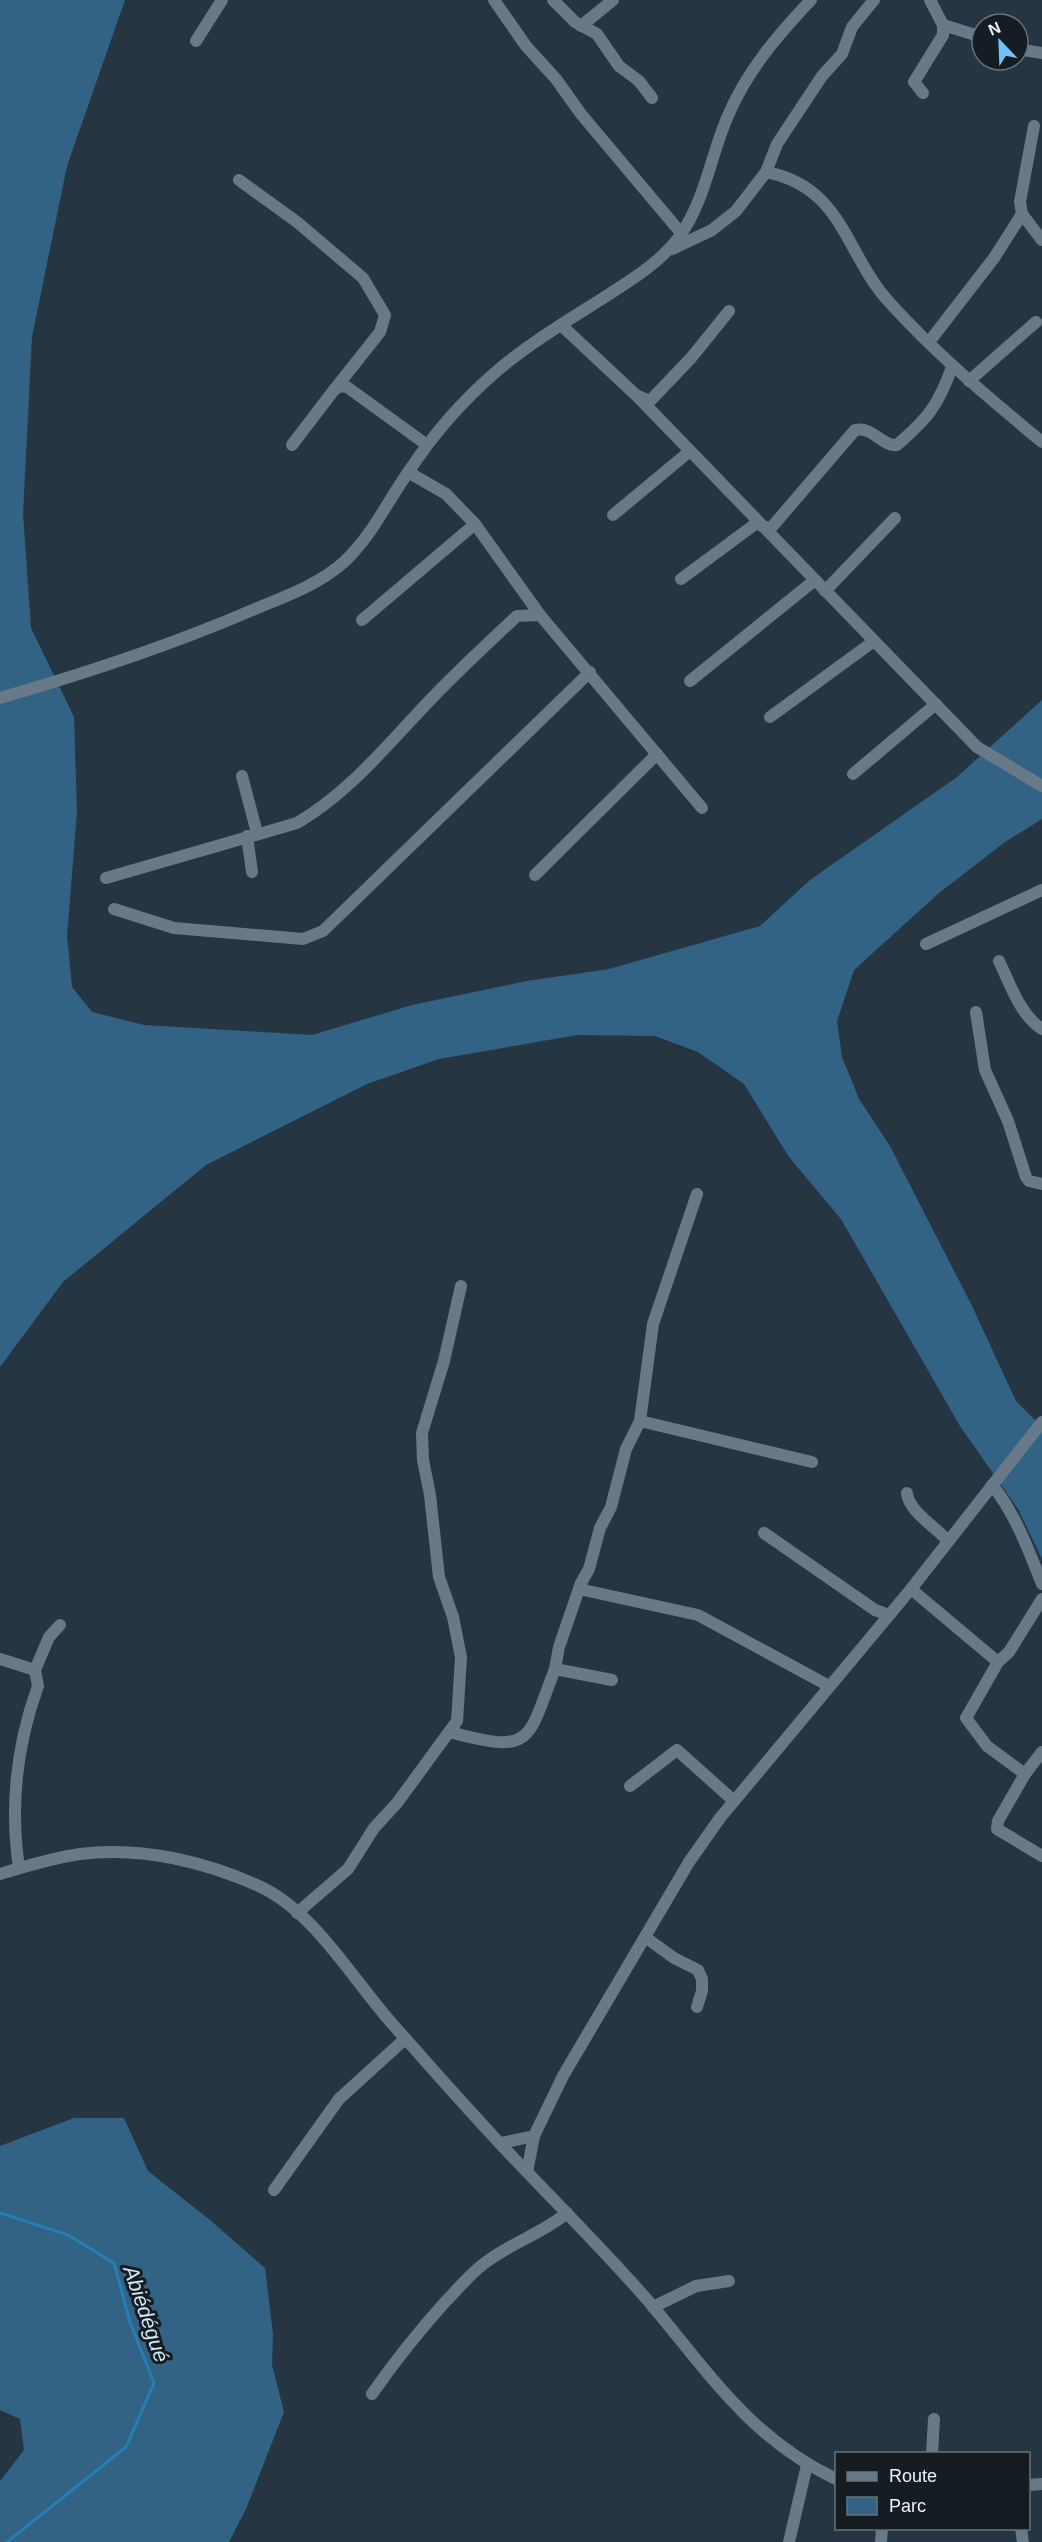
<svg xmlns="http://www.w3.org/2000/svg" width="1042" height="2542" font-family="Helvetica,sans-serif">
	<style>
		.green { fill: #336384 }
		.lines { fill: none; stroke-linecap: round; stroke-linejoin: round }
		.stream { stroke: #257eb4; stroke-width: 3 }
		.minor { stroke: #687a88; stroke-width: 12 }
		.labels { text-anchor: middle; stroke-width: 6; stroke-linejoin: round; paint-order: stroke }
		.water-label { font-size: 21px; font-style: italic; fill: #d3e7f5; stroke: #151c22 }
	</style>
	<rect width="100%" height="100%" fill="#253642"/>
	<g class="green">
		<polygon points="0,0 125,0 67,166 32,337 23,514 31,628 74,717 77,812 67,935 72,987 92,1012 144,1025 312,1035 412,1005 527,981 609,969 760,926 810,880 957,777 1042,700 1042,819 1005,842 939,893 854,970 837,1021 842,1057 859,1099 890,1146 972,1306 1016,1401 1042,1427 1042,1559 1018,1509 960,1426 841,1219 789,1157 744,1084 698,1052 655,1036 577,1035 439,1059 367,1084 206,1165 63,1282 0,1367"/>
		<polygon points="74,2118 124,2118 148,2171 210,2220 265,2268 273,2334 272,2365 284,2412 246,2509 229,2542 0,2542 0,2481 24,2450 20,2419 0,2410 0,2146"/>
	</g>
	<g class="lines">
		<polyline class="stream" points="0,2213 68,2235 114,2263 130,2322 154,2383 126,2447 7,2542"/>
		<g class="minor">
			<polyline points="494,0 526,46 556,79 581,114 681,233"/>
			<polyline points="553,0 575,22 597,34 619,66 639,81 652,98"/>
			<polyline points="943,25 982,37"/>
			<polyline points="581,26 613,0"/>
			<polyline points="196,41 222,0"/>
			<polyline points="1018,49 1042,53"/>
			<polyline points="923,93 914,82 943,35 943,25 930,0"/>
			<polyline points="1034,126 1020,202 1022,214 1042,240"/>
			<path d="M766 172C844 187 845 255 890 303 936 354 989 398 1042 442"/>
			<polyline points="239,180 297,222 363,278 385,315 380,332 334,390"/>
			<polyline points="672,249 712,230 736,211 766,172 777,144 822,76 842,54 852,27 874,0"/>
			<polyline points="561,325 637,396 977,747 1042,786"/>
			<polyline points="929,342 994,258 1022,214"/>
			<polyline points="969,381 1036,322"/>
			<polyline points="638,396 650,401 691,358 729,311"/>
			<polyline points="292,445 334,390 340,386 347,387 427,445"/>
			<polyline points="408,472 446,494 475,524 540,615 702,808"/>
			<polyline points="613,515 690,451"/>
			<path d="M762 526 771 528 855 430C873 426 882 447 897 445 928 418 938 406 952 367"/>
			<polyline points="681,579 758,522"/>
			<polyline points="825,591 895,518"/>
			<polyline points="362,620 475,524"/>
			<polyline points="690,681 815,580"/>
			<path d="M0 698C87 673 172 645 255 609 286 596 318 585 344 562 372 536 387 502 409 471 434 433 463 400 498 370 529 344 565 322 600 300 628 282 658 265 679 237 705 201 710 158 727 118 746 72 777 36 811 0"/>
			<polyline points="770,717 874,641"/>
			<polyline points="853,774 936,704"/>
			<polyline points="242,776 257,833"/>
			<polyline points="247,836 252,872"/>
			<polyline points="535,875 657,754"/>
			<path d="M106 878 297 823C351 792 391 740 434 696 461 668 489 642 517 616L540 615"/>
			<polyline points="114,909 174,928 303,939 323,931 590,672"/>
			<polyline points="926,944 1042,890"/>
			<path d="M999 961C1010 984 1020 1015 1042 1029"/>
			<polyline points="976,1012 985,1070 1008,1121 1026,1177 1029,1181 1042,1184"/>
			<polyline points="640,1421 812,1462"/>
			<path d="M992 1485C1014 1511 1030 1553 1042 1584"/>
			<path d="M907 1493C908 1511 937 1528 948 1541"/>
			<polyline points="764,1533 875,1610 889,1615"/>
			<polyline points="579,1589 698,1615 829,1686"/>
			<polyline points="911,1589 998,1662 966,1718 987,1746 1025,1774 998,1821 997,1829 1042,1856"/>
			<path d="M0 1659 35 1670 38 1686C17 1744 10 1807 19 1868"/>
			<polyline points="998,1662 1009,1652 1042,1599"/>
			<polyline points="555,1669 559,1647 581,1583 589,1569 600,1528 611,1507 626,1449 640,1421 653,1324 697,1194"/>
			<polyline points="35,1670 49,1637 60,1625"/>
			<path d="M450 1732C534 1755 527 1741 555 1669L612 1680"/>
			<polyline points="1025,1774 1042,1752"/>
			<polyline points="630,1786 677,1750 734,1801"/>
			<path d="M0 1874C26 1866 53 1858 80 1854 141 1846 208 1862 263 1888 317 1915 355 1983 395 2027 439 2076 483 2127 529 2174 570 2217 611 2258 650 2303 708 2372 751 2439 836 2479"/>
			<polyline points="297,1913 348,1869 374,1828 397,1803 457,1721 461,1657 453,1617 439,1577 430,1495 423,1460 422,1433 444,1361 461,1286"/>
			<polyline points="645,1937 674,1958 698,1970 702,1979 702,1991 697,2007"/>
			<polyline points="501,2143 534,2136"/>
			<polyline points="527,2172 534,2136 563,2076 689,1862 720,1818 911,1589 1042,1422"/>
			<polyline points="274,2190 339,2099 405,2039"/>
			<polyline points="653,2307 696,2286 729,2281"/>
			<path d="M372 2394C395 2361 419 2331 446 2301 460 2287 472 2271 489 2260 514 2242 544 2232 567 2213"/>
			<polyline points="932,2454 934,2419"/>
			<polyline points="1028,2485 1042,2484"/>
			<polyline points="1021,2528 1023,2542"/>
			<polyline points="789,2542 807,2465"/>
			<polyline points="881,2542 882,2528"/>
		</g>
	</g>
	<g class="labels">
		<g class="water-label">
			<text transform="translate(146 2314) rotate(71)" y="7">Abiédégué</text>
		</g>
	</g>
	<rect x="835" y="2452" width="195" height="78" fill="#151c22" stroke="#697278" stroke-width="1.5"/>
	<rect x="847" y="2472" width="30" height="9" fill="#687a88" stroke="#697278" stroke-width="1.5"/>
	<text x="889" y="2482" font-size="18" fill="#e8f3fa">Route</text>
	<rect x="847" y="2497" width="30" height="18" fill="#336384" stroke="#697278" stroke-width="1.5"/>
	<text x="889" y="2512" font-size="18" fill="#e8f3fa">Parc</text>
	<g transform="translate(1000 42) rotate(337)"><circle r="28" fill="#151c22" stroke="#697278" stroke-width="1.5"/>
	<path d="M0-4.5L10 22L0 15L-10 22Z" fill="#73c1f6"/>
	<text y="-9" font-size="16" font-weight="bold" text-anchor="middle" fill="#e8f3fa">N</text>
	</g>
</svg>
